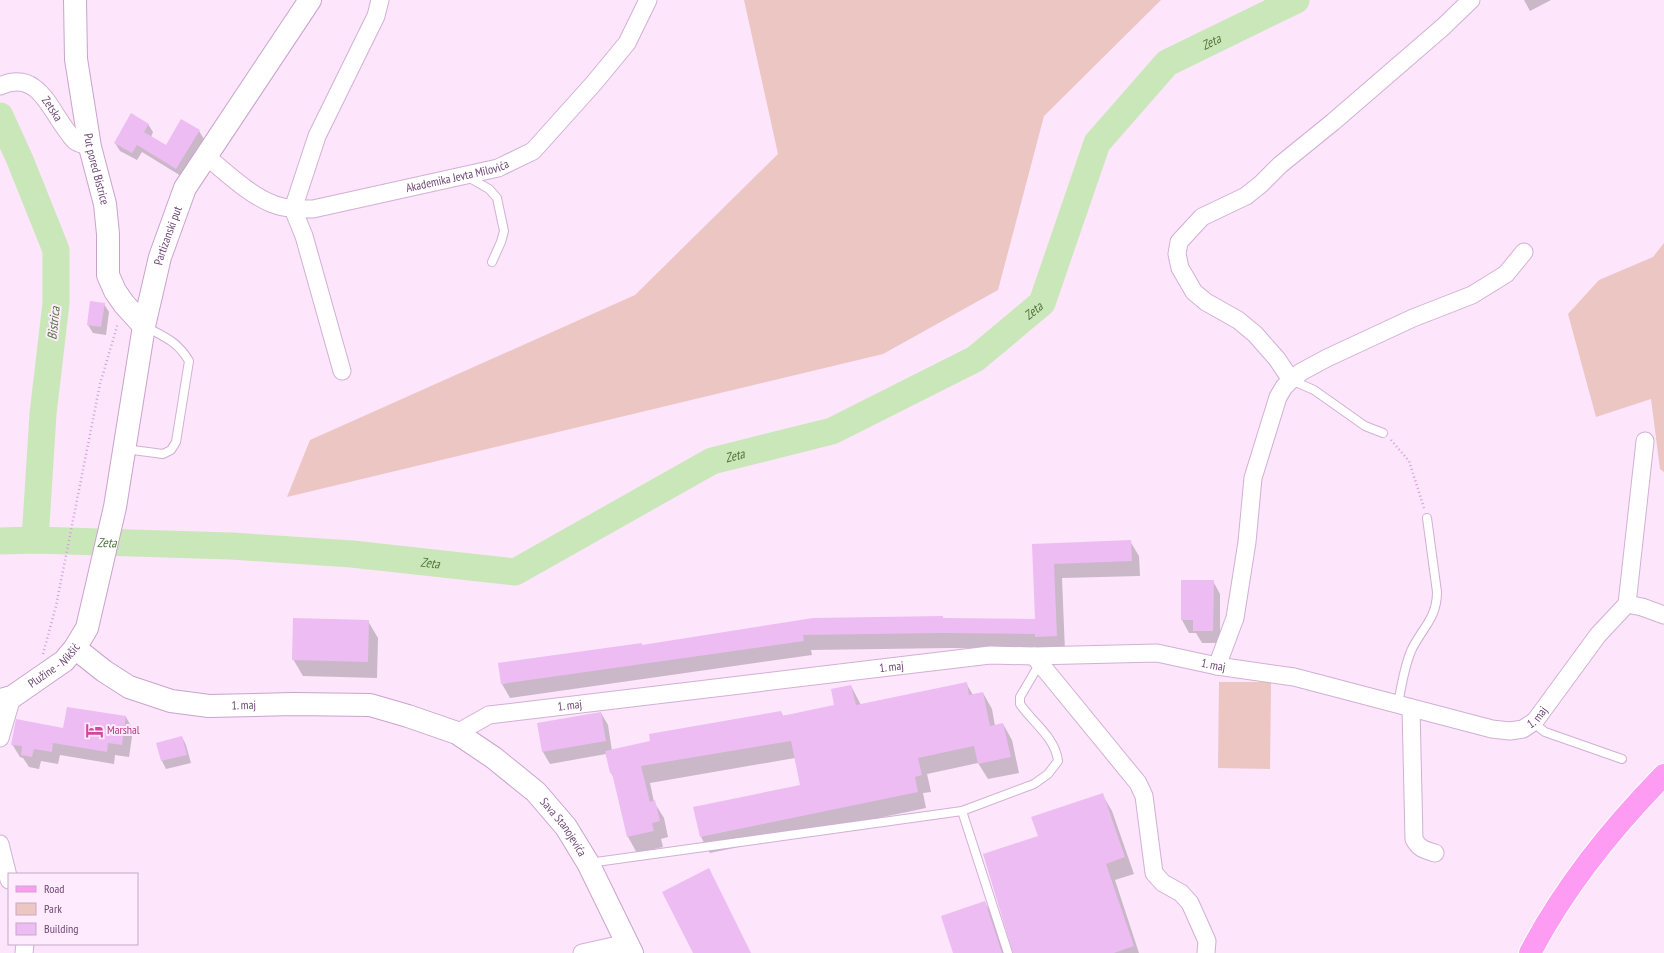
<svg xmlns="http://www.w3.org/2000/svg" width="1664" height="953" font-family="'PT Sans Narrow',sans-serif">
	<style>
		.green { fill: #ebc6c3 }
		.shadow { fill: #0003 }
		.lines { fill: none; stroke-linecap: round; stroke-linejoin: round }
		.river { stroke: #cae7b9; stroke-width: 27 }
		.building { fill: #ecbcf3 }
		.lane-casing { stroke: #d1b0d4; stroke-width: 10 }
		.street-casing { stroke: #d1b0d4; stroke-width: 19 }
		.secondary-casing { stroke: #caa3cd; stroke-width: 24 }
		.primary-casing { stroke: #fff; stroke-width: 24 }
		.path { stroke: #d09fd8; stroke-width: 2.5; stroke-dasharray: 1 3; stroke-linecap: butt }
		.lane { stroke: #fff; stroke-width: 8 }
		.street { stroke: #fff; stroke-width: 17 }
		.secondary { stroke: #fff; stroke-width: 22 }
		.primary { stroke: #fd9cf2; stroke-width: 22 }
		.labels { text-anchor: middle; stroke-width: 4; stroke-linejoin: round; paint-order: stroke }
		.street-label { font-size: 12px; fill: #6f4976; stroke: #ffebfd }
		.hotel-label { font-size: 12px; fill: #b23c85; stroke: #ffebfd; text-anchor: start }
		.water-label { font-size: 13px; font-style: italic; fill: #4f753a; stroke: #ffebfd }
	</style>
	<rect width="100%" height="100%" fill="#fde5fb"/>
	<g class="green">
		<polygon points="744,0 1161,0 1044,116 998,290 883,354 287,497 310,440 635,295 778,154"/>
		<polygon points="1664,243 1664,472 1660,469 1651,399 1596,417 1568,314 1599,280 1653,257"/>
		<polygon points="1219,682 1271,682 1270,769 1218,768"/>
	</g>
	<g class="shadow">
		<polygon points="1524,0 1551,0 1530,11"/>
		<polygon points="148,124 153,132 151,137 167,146 199,131 204,139 181,176 142,152 137,160 120,151 115,143"/>
		<polygon points="104,304 109,312 106,335 93,333 88,325"/>
		<polygon points="1130,541 1139,556 1140,576 1062,578 1065,651 1043,649 950,648 811,650 812,655 510,698 502,684 642,646 943,619 1036,620 1033,545"/>
		<polygon points="1182,581 1213,581 1220,594 1220,643 1202,643 1196,633 1189,633 1182,620"/>
		<polygon points="368,621 378,638 377,678 303,676 293,659"/>
		<polygon points="966,683 973,695 983,693 992,709 995,726 1003,724 1012,740 1019,773 988,779 978,763 927,774 931,792 923,793 926,808 710,853 701,837 801,786 795,758 650,783 654,802 664,818 668,837 661,839 663,847 637,853 628,837 614,778 611,773 606,754 550,764 543,752 538,724 601,713 608,725 612,751 781,712 783,716 836,706 851,686 861,705"/>
		<polygon points="126,717 133,730 129,757 115,755 114,764 60,755 58,764 41,761 39,769 29,767 23,758 20,757 12,744 64,729"/>
		<polygon points="182,737 186,745 191,763 166,769 162,761 157,744"/>
		<polygon points="1102,794 1112,811 1134,874 1115,880 1139,953 1014,953 1039,836"/>
		<polygon points="985,903 995,919 1006,953 954,953"/>
	</g>
	<g class="lines">
		<g class="river">
			<polyline points="0,116 20,160 56,250 56,303 43,414 35,540"/>
			<path id="s1" d="M0 541 35 540 231 546 352 554 515 572 712 461 832 431 975 359 1042 303 1097 143 1167 63 1296 0"/>
		</g>
	</g>
	<g class="building">
		<polygon points="131,113 149,124 144,132 166,145 181,119 200,130 176,169 137,145 132,153 114,143"/>
		<polygon points="90,301 105,303 101,327 87,325"/>
		<polygon points="1131,540 1132,561 1054,564 1057,636 1035,637 1035,634 941,633 803,635 804,641 501,684 498,663 642,643 642,645 813,618 943,616 943,618 1035,619 1032,544"/>
		<polygon points="1181,580 1214,580 1213,631 1193,631 1193,620 1181,620"/>
		<polygon points="293,618 369,620 368,662 292,660"/>
		<polygon points="967,682 969,695 983,692 990,726 1003,723 1011,757 978,764 974,746 918,758 922,775 915,777 918,792 700,837 693,807 800,785 791,741 641,766 650,802 655,800 660,821 652,823 654,831 627,837 612,773 610,773 605,751 650,741 649,734 781,711 782,716 834,705 831,689 851,685 856,705"/>
		<polygon points="67,707 126,716 122,745 108,743 107,752 53,743 52,752 34,749 32,757 21,755 22,746 11,745 16,719 63,728"/>
		<polygon points="601,712 606,741 542,752 537,723"/>
		<polygon points="182,736 187,755 161,761 156,743"/>
		<polygon points="1103,793 1125,857 1106,864 1134,946 1114,953 1013,953 983,854 1038,836 1031,817"/>
		<polygon points="709,868 751,953 693,953 662,892"/>
		<polygon points="985,901 1002,953 953,953 941,916"/>
	</g>
	<g class="lines">
		<defs>
			<g id="lane">
				<polyline points="468,177 489,189 497,198 504,231 501,242 492,262"/>
				<polyline points="1291,380 1314,390 1365,426 1383,433"/>
				<path d="M125 449 163 454 171 450 176 442 189 361C178 342 165 337 146 327"/>
				<path d="M1398 705C1401 687 1404 668 1411 651 1421 629 1437 619 1437 592L1427 518"/>
				<polyline points="1532,722 1545,732 1622,759"/>
				<path d="M962 811 1034 784 1048 774 1058 761C1055 737 1033 723 1020 704V697L1040 663"/>
				<polyline points="589,863 962,811 1008,953"/>
			</g>
			<g id="street">
				<path id="s2" d="M0 86C37 69 49 108 67 131 69 134 72 138 75 141 79 144 85 145 90 147"/>
				<path id="s3" d="M207 157C226 172 249 195 273 204 285 209 299 209 313 209L498 168 533 151 594 83 627 43 648 0"/>
				<polyline points="342,371 304,236 293,209 317,136 376,16 380,0"/>
				<polyline points="1291,380 1277,359 1255,334 1238,320 1206,302 1194,292 1180,268 1177,254 1179,242 1202,217 1246,196 1261,184 1280,165 1333,122 1443,27 1471,0"/>
				<polyline points="1627,604 1645,441"/>
				<polyline points="1034,656 1138,783 1144,796 1154,873 1163,883 1181,893 1190,903 1207,941 1206,953"/>
				<polyline points="1217,666 1235,618 1247,542 1253,478 1278,397 1284,387 1291,380 1301,372 1327,358 1413,318 1472,295 1506,274 1524,252"/>
				<path d="M1411 708 1414 839C1419 849 1425 850 1435 853"/>
				<path id="s4" d="M457 733 489 715 990 655 1034 656 1157 653 1217 666 1294 677 1492 729 1510 731 1523 729 1535 721 1598 635 1627 604 1642 607 1664 615"/>
				<polyline points="0,738 12,697"/>
				<polyline points="0,844 9,880"/>
				<polyline points="24,953 25,944"/>
				<polyline points="582,953 627,943"/>
			</g>
			<g id="secondary">
				<path id="s5" d="M75 0 76 59 90 147 105 204 108 234V275L115 291 124 304 144 326"/>
				<path id="s6" d="M75 648 104 671 129 687 171 701 209 706 293 704 370 705 408 716 457 733 494 758 536 792 566 827 588 863 632 953"/>
				<path id="s7" d="M0 700 12 697 64 661 75 648 87 628 115 507 144 326 160 257 185 188 310 0"/>
			</g>
			<path id="primary" d="M1530 953C1565 886 1611 829 1664 775"/>
		</defs>
		<use href="#lane" class="lane-casing"/>
		<use href="#street" class="street-casing"/>
		<use href="#secondary" class="secondary-casing"/>
		<use href="#primary" class="primary-casing"/>
		<g class="path">
			<polyline points="1391,440 1409,461 1424,508"/>
			<polyline points="43,654 56,606 100,384 118,323"/>
		</g>
		<use href="#lane" class="lane"/>
		<use href="#street" class="street"/>
		<use href="#secondary" class="secondary"/>
		<use href="#primary" class="primary"/>
	</g>
	<defs>
		<symbol id="hotel-bare" viewBox="-9 -9 18 18"><path d="M-6-4.5h1.5V1H6V5H4.5V3h-9V5H-6ZM-4 0a1.8 1.8 0 1 1 3.6 0ZM.5 0V-2.5h3Q6-2.5 6 0Z" fill="#d1479c" stroke="#ffebfd" stroke-width="2.5" paint-order="stroke"/></symbol>
	</defs>
	<g fill-rule="evenodd">
		<use href="#hotel-bare" x="82" y="718" width="25" height="25"/>
	</g>
	<g class="labels">
		<g class="street-label">
			<text dy="4" stroke="none"><textPath href="#s2" startOffset="64">Zetska</textPath></text>
			<text dy="4" stroke="none"><textPath href="#s5" startOffset="171">Put pored Bistrice</textPath></text>
			<text dy="4" stroke="none"><textPath href="#s3" startOffset="270">Akademika Jevta Milovića</textPath></text>
			<text dy="4" stroke="none"><textPath href="#s7" startOffset="517">Partizanski put</textPath></text>
			<text dy="4" stroke="none"><textPath href="#s7" startOffset="65">Plužine - Nikšić</textPath></text>
			<text dy="4" stroke="none"><textPath href="#s4" startOffset="766">1. maj</textPath></text>
			<text dy="4" stroke="none"><textPath href="#s4" startOffset="442">1. maj</textPath></text>
			<text dy="4" stroke="none"><textPath href="#s6" startOffset="184">1. maj</textPath></text>
			<text dy="4" stroke="none"><textPath href="#s4" startOffset="118">1. maj</textPath></text>
			<text dy="4" stroke="none"><textPath href="#s4" startOffset="1102">1. maj</textPath></text>
			<text dy="4" stroke="none"><textPath href="#s6" startOffset="545">Sava Stanojevića</textPath></text>
		</g>
		<g class="hotel-label">
			<text x="107" y="734">Marshal</text>
		</g>
		<g class="water-label">
			<text dy="5" stroke="none"><textPath href="#s1" startOffset="1438">Zeta</textPath></text>
			<text dy="5" stroke="none"><textPath href="#s1" startOffset="1102">Zeta</textPath></text>
			<text transform="translate(53 323) rotate(-84)" y="5">Bistrica</text>
			<text dy="5" stroke="none"><textPath href="#s1" startOffset="766">Zeta</textPath></text>
			<text dy="5" stroke="none"><textPath href="#s1" startOffset="107">Zeta</textPath></text>
			<text dy="5" stroke="none"><textPath href="#s1" startOffset="431">Zeta</textPath></text>
		</g>
	</g>
	<rect x="8" y="873" width="130" height="72" fill="#ffebfd" stroke="#c5aac7"/>
	<rect x="16" y="886" width="20" height="6" fill="#fd9cf2" stroke="#c5aac7"/>
	<text x="44" y="893" font-size="12" fill="#6f4976">Road</text>
	<rect x="16" y="903" width="20" height="12" fill="#ebc6c3" stroke="#c5aac7"/>
	<text x="44" y="913" font-size="12" fill="#6f4976">Park</text>
	<rect x="16" y="923" width="20" height="12" fill="#ecbcf3" stroke="#c5aac7"/>
	<text x="44" y="933" font-size="12" fill="#6f4976">Building</text>
</svg>
